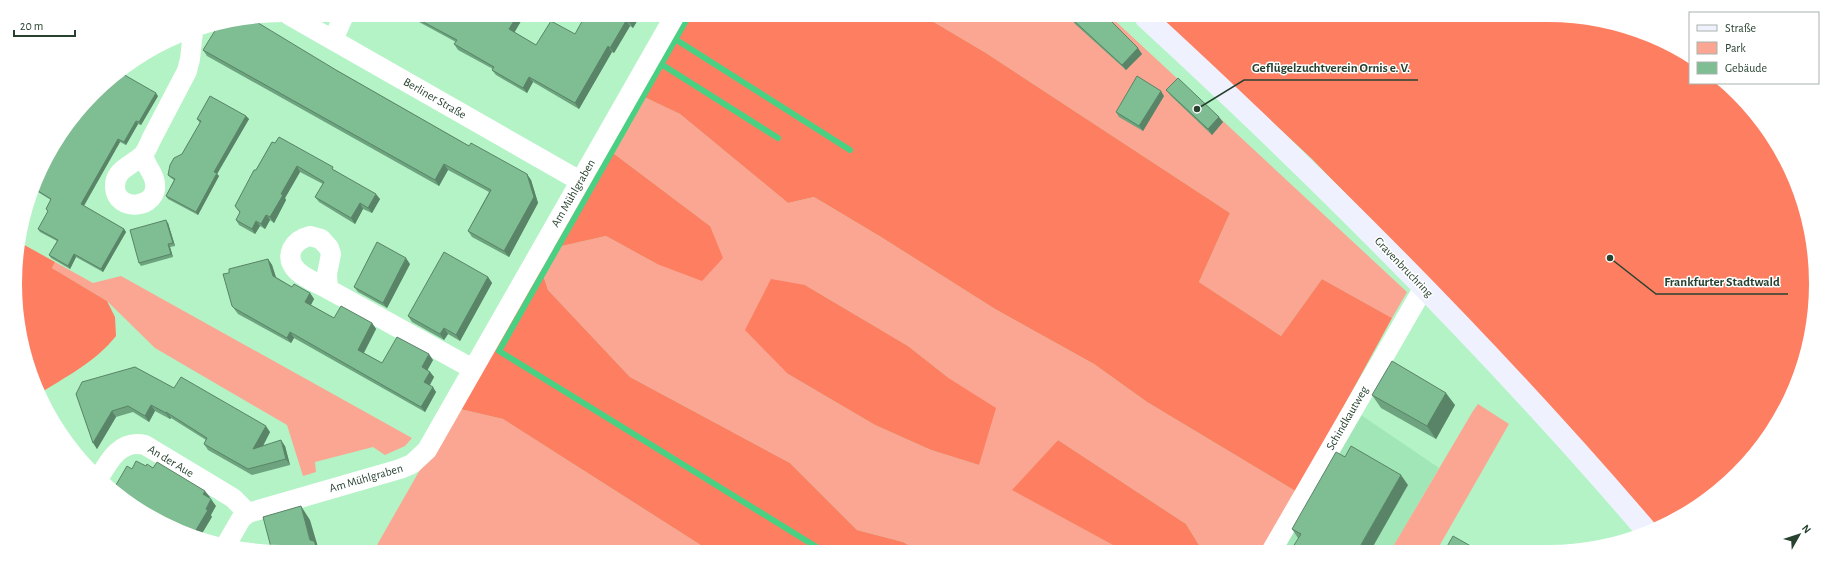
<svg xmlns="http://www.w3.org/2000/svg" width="1831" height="567" font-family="'Alegreya Sans',sans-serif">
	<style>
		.built { fill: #a1e6b6 }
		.green { fill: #fba692; fill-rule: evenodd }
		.forest { fill: #fe7e61 }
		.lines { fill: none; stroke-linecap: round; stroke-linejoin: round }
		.stream { stroke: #4ad082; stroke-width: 6 }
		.street { stroke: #fff; stroke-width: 20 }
		.secondary { stroke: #eff2fe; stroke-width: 22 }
		.wall { fill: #6da37e }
		.shaded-wall { fill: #598467 }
		.building { fill: #7fbd93; stroke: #598467 }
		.labels { text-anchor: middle; stroke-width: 3; stroke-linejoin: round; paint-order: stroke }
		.street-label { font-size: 12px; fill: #284230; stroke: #fff }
		.leader { fill: none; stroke: #284230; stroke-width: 1.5 }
		.callout-dot { fill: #284230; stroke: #fff; stroke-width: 1.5 }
		.callout-label { font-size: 13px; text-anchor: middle; font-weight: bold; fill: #284230; stroke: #fff; stroke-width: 3; stroke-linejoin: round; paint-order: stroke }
	</style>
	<rect width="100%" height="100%" fill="#b3f3c6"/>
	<polygon class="built" points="1361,415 1439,468 1391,550 1283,550"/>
	<g class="green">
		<polygon points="927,18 1112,18 1407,292 1392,318 1322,279 1281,336 1199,282 1230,213 986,53"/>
		<path d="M640 95 680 114 788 203 814 197 881 237 995 309 1094 364 1147 402 1297 492 1263 550H1202L1186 524 1058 440 1013 490 1122 550 919 551 903 542 857 530 790 463 630 377 548 290 541 269 553 248 606 236 657 264 710 226 609 150ZM805 285 908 346 950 379 979 465 931 450 875 425 788 374Z"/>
		<polygon points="55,262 93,283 121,276 412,438 405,446 385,455 373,447 315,462 316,472 303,476 287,425 155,348 107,301 52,268"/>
		<polygon points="1478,404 1509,424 1437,550 1391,550 1473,411"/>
		<polygon points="460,409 503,419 710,551 373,552 421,468 429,462"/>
	</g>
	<g class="forest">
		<polygon points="685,17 927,18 986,53 1230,213 1199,282 1281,336 1322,279 1392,318 1297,492 1147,402 1094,364 995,309 881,237 814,197 788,203 680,114 640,95"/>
		<polygon points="1161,18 1600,20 1650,36 1690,57 1690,83 1724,83 1738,94 1771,135 1796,181 1811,231 1816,284 1811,336 1780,418 1737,474 1666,524 1655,528 1454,305 1312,159"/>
		<polygon points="609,150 710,226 723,258 702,281 657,264 606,236 553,248"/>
		<path d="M19 242 55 262 52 268 107 301 115 317 116 336C96 361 69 375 42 392L24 353 16 301 17 249Z"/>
		<polygon points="541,269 548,290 630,377 790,463 857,530 903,542 919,551 710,551 503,419 460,409"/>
		<polygon points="771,279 805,285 908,346 950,379 996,408 979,465 931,450 875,425 788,374 745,330"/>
		<polygon points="1058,440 1186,524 1202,550 1122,550 1012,490"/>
	</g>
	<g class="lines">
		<g class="stream">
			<polyline points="688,17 499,351 823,551"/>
			<polyline points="675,39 850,150"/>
			<polyline points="661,64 778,138"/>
		</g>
		<g class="street">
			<polyline points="289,15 580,181"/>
			<polyline points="333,40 344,15"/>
			<path d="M143 155C145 165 154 173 155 183 159 209 116 213 115 187 114 170 132 165 142 156 147 151 150 141 154 134 165 113 176 92 187 71L190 59 193 32"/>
			<path d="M310 236 321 239 329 248 331 254 327 274 328 289C313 281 283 271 292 249 296 241 302 238 310 236Z"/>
			<polyline points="328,289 473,369"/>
			<path d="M99 478C109 460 121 439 145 445L233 498 248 513"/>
			<polyline points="226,545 241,519 248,513 400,469 412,464 427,450 674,17"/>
			<polyline points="1272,550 1424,287"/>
		</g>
		<path class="secondary" d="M1146 18C1322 180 1491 349 1646 530"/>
	</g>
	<g class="wall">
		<polygon points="406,15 524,16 514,32 536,45 640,16 633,28 630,26 614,53 612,52 579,109 533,82 527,93 496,75 492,70 493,69 458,50 454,44 456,42"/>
		<polygon points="1071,18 1142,54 1126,70 1075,24"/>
		<polygon points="203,50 336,70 469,146 531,180 538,203 509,257 472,237 468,231 489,192 448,170 439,186 207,56"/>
		<polygon points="1166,90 1223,122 1212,135 1171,96"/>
		<polygon points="158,96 141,125 138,124 126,145 120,142 84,206 124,229 126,232 103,272 76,257 70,269 51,258 49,255 57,241 40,232 38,229 48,212 46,209 51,200 38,192 35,189 48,168 43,164 71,120"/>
		<polygon points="1164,96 1143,131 1119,117 1116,112"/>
		<polygon points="246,116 249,119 217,174 219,176 198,215 168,199 166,196 174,180 171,178 168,175 182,154 200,123 197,119"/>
		<polygon points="272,142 336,171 380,199 372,213 363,209 355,224 319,202 315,197 323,184 300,172 285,198 286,200 274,223 270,220 265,229 260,226 255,234 239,225 236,220 240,213 235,206 256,170"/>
		<polygon points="168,223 175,246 170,247 173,257 141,266 139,263"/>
		<polygon points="268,259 272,265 276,277 292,287 310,293 314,299 311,305 334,318 372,323 376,329 364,353 382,363 433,360 427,370 430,372 434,377 430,385 436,392 425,412 294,338 291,343 238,314 232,306 229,273"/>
		<polygon points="410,264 387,308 358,292 354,287"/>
		<polygon points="488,277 492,283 460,341 448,334 444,340 412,322 408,316"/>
		<polygon points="174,388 270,432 263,446 285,446 290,465 252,475 208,450 204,444 206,440 171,418 170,419 155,411 149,422 133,412 116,417 97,449 76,394"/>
		<polygon points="1372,395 1455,405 1436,439 1381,408"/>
		<polygon points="1408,485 1298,538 1292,529"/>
	</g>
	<g class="shaded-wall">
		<polygon points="517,16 524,16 513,35 509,29"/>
		<polygon points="634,16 640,16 633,28 630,23"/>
		<polygon points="626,21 630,26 614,53 610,48"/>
		<polygon points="608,46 612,52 579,109 575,103"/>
		<polygon points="1138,48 1142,54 1126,70 1122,65"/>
		<polygon points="529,77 533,82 527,93 523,88"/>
		<polygon points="1161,91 1164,96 1143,131 1139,126"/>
		<polygon points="156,93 158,96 141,125 139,122"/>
		<polygon points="246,116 249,119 217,174 219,176 198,215 196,212 214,172"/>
		<polygon points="1219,117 1223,122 1212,135 1208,129"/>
		<polygon points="136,121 138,124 126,145 124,142"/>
		<polygon points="118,139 120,142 83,207 81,204"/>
		<polygon points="444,164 448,170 439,186 435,180"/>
		<polygon points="297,166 300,172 285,198 286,200 274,223 270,217 281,194"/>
		<polygon points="527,174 531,180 538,203 509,257 504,251"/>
		<polygon points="376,194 380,199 372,213 368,208"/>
		<polygon points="360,203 363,209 355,224 351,218"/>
		<polygon points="266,215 270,220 265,229 261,224"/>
		<polygon points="166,220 168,223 175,246 173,243"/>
		<polygon points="256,221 260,226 255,234 252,229"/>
		<polygon points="124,229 126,232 103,272 101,269"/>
		<polygon points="168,244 170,247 173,257 171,254"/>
		<polygon points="74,254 76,257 70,269 68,266"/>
		<polygon points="406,258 410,264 387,308 383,303"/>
		<polygon points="268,259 272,265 277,281 273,276"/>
		<polygon points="488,277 492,283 460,341 456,335"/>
		<polygon points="310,293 314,299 309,308 305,302"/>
		<polygon points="372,323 376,329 362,356 358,350"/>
		<polygon points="444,328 448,334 444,340 440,334"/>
		<polygon points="290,332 294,338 291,343 287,338"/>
		<polygon points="429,354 433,360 426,373 422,367"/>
		<polygon points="430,372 434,377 428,388 424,382"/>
		<polygon points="433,387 436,392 425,412 421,407"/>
		<polygon points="1446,393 1455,405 1436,439 1427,426"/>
		<polygon points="151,405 155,411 149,422 145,416"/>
		<polygon points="112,411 116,417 97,449 93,443"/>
		<polygon points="166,412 171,418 170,419 166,413"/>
		<polygon points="266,426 270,432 258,455 253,449"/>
		<polygon points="281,440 285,446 290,465 286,459"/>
		<polygon points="1401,475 1408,485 1371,550 1358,550"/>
		<polygon points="205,491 210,497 207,501 203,494"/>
		<polygon points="211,499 216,506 211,515 212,517 200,537 193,535"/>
		<polygon points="301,506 310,520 318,547 322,552 319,552 310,540"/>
	</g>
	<g class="building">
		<polygon points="412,16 517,16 509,29 536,45 551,21 575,34 585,16 634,16 630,23 626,21 610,48 608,46 575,103 529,77 523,88 492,70 494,67 454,44 457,40"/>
		<polygon points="250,18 336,70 469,146 471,143 527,174 534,197 504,251 468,231 491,190 444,164 435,180 203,50 216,29 215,25 231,20"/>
		<polygon points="1071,18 1108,18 1138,48 1122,65"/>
		<polygon points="121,73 156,93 139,122 136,121 124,142 118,139 81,204 124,229 101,269 74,254 68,266 49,255 58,240 38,229 48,211 46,209 51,199 35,189 49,166 44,163 71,120 106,82"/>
		<polygon points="1137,76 1161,91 1139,126 1116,112"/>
		<polygon points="1178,78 1219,117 1208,129 1166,90"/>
		<polygon points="210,96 246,116 214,172 217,173 196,212 166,196 175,179 168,175 170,165 174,158 182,154 201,121 197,119"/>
		<polygon points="279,137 333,167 332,169 376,194 368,208 360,203 351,218 315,197 324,182 297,166 281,194 283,195 270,217 266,215 261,224 256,221 252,229 236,220 240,212 235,206 254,170 256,170 272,142 275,143"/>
		<polygon points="166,220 173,243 168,244 171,254 139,263 130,230"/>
		<polygon points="377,242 406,258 383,303 354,287"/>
		<polygon points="444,252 488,277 456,335 444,328 440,334 408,316"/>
		<polygon points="268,259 273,276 292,287 294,284 310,293 305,302 334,318 341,306 372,323 358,350 382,363 397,337 429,354 422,367 430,372 424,382 433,387 421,407 290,332 287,338 234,308 232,306 223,274 229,273 229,269"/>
		<polygon points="1392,361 1446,393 1427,426 1372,395"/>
		<polygon points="135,367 174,388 181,377 266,426 253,449 281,440 286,459 248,469 204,444 207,438 166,412 166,413 151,405 145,416 128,406 112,411 93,443 76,394 82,382"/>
		<polygon points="52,413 81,457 81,458 60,433 52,414"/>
		<polygon points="1351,446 1401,475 1358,550 1291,550 1301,534 1292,529 1336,452 1345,457"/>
		<polygon points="136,461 146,466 147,464 153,468 157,462 205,491 203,494 211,499 206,509 208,510 193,535 181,531 134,507 113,490 127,466 132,469"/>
		<polygon points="301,506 310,540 314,541 317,548 319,552 284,552 272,551 263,517"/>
		<polygon points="1453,536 1476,549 1445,550"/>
	</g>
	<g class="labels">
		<g class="street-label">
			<text transform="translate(435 98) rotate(30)" y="4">Berliner Straße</text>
			<text transform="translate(573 193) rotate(-60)" y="4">Am Mühlgraben</text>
			<text transform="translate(1404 267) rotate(46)" y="4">Gravenbruchring</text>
			<text transform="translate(1347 418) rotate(-60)" y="4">Schindkautweg</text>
			<text transform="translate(171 461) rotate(31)" y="4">An der Aue</text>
			<text transform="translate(366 478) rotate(-16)" y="4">Am Mühlgraben</text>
		</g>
	</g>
	<path d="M0 0H1831V567H0ZM283 22H1548A261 261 0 0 1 1809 283V284A261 261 0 0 1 1548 545H283A261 261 0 0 1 22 284V283A261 261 0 0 1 283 22Z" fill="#fff" fill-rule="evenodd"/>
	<path class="leader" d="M1197 109L1244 80H1418M1610 258L1656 294H1788"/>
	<g class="callout-dot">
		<circle cx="1197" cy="109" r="4"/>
		<circle cx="1610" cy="258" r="4"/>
	</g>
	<g class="callout-label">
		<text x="1331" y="72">Geflügelzuchtverein Ornis e. V.</text>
		<text x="1722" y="286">Frankfurter Stadtwald</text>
	</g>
	<rect x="1689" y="12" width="130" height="72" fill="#ffffff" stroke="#a9b3ac"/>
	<rect x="1697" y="25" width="20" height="6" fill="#eff2fe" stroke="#a9b3ac"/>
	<text x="1725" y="32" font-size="12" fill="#284230">Straße</text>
	<rect x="1697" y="42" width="20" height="12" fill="#fba692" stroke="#a9b3ac"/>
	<text x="1725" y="52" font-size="12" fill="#284230">Park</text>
	<rect x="1697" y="62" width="20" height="12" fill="#7fbd93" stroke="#a9b3ac"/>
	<text x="1725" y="72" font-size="12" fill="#284230">Gebäude</text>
	<g transform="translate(1799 535) rotate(51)" stroke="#ffffff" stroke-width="3" paint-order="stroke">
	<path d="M0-3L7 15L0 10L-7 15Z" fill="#284230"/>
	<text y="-6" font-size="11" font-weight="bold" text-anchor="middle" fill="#284230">N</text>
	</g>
	<path d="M14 30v6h61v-6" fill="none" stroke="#284230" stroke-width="2"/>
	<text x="20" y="30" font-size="12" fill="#284230" stroke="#ffffff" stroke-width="3" paint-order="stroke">20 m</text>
</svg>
